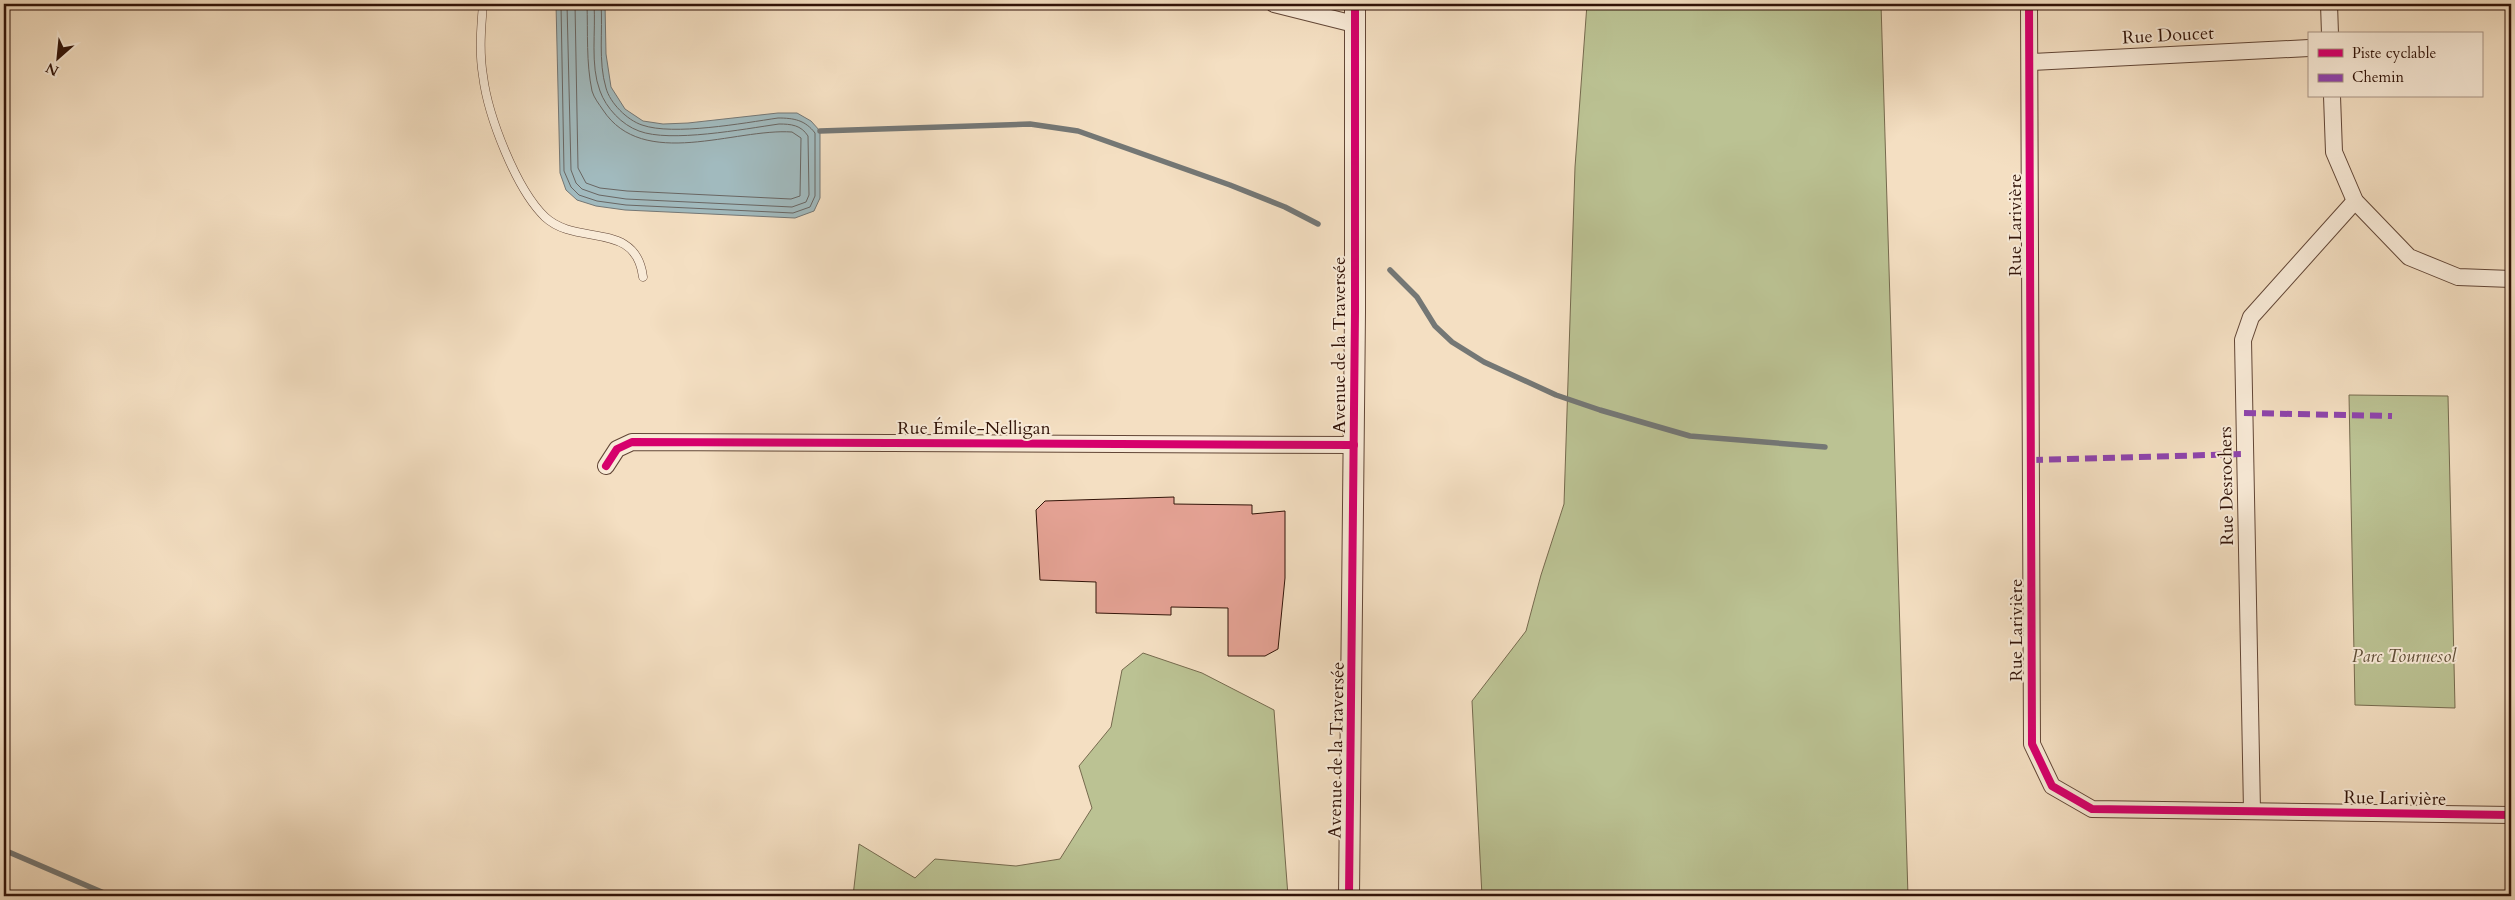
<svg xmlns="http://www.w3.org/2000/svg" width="2515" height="900" font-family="Cardo,serif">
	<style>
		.green { fill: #bbc293; stroke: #766a4e }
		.water { fill: #a1babe; stroke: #747775 }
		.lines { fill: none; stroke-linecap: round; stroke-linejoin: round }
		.shore { stroke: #696663; stroke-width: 1 }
		.stream { stroke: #747775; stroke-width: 5.5 }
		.building { fill: #e7a497; stroke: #311308 }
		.service-casing { stroke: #624636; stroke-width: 9 }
		.minor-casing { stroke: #624636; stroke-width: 18 }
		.tertiary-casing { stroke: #624636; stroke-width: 22 }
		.service { stroke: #f8ead7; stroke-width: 8 }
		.minor { stroke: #f8ead7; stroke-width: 16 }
		.tertiary { stroke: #f8ead7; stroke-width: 20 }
		.quiet { stroke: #8e44ad; stroke-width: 6; stroke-dasharray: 12 6; stroke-linecap: butt }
		.cycleway-casing { stroke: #f8ead7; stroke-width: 11 }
		.cycleway { stroke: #d6006c; stroke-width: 8 }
		.labels { text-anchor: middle; stroke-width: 4; stroke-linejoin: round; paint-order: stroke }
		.street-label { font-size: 18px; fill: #311308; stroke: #f8ead7 }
		.park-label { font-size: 18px; font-style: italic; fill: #615039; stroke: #f8ead7 }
	</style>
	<rect width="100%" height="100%" fill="#f4dfc2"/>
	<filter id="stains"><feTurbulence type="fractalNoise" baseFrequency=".004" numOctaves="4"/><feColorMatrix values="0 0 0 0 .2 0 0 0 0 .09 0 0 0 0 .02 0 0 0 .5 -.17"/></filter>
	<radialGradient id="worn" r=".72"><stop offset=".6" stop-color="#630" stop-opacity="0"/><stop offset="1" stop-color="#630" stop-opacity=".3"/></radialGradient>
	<g class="green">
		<polygon points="1587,4 1881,4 1908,896 1482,896 1472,701 1526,631 1541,575 1564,504 1575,167"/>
		<polygon points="2349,395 2448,396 2455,708 2355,705"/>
		<polygon points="1143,653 1202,673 1274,710 1288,896 853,896 859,844 915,878 935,859 1016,866 1060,859 1092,808 1079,766 1111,727 1122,670"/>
	</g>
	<polygon class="water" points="556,4 605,4 606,54 611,87 625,109 643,121 663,124 688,123 778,113 797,113 811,121 820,131 820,198 814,211 795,218 625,210 596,206 577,200 566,190 560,173"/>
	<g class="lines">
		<g class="shore">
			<path d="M561 4 564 171 571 187 579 195 597 201 626 205 793 213 810 207 815 196V133C805 120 794 118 778 118 744 123 673 136 642 125 627 120 610 103 606 88 598 61 603 31 601 4"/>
			<path d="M567 4 571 170 576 183 582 189 599 195 626 199 792 207 806 202 809 195 808 136C801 125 791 124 779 124 744 129 670 143 639 131 622 125 606 108 600 91 590 65 596 31 594 4"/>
			<path d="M575 4 578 168 586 183 600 188 627 191 791 199 800 196 801 138 792 132C735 128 643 171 603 110 599 104 594 98 592 91 586 62 588 33 587 4"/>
		</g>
		<g class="stream">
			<polyline points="820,131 1030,124 1078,131 1230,185 1285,207 1318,224"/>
			<polyline points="1390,270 1417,297 1435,326 1452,342 1484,362 1556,395 1600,410 1690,436 1825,447"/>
			<polyline points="4,850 104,893"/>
		</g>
	</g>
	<polygon class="building" points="1174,497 1174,504 1252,505 1252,514 1285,511 1285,578 1278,649 1265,656 1228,656 1228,608 1171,607 1171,615 1096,613 1096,582 1040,580 1036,510 1045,501"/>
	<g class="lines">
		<defs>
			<path id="service" d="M483 4C481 28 479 52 483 76 488 116 516 189 545 217 577 247 636 220 643 277"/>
			<g id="minor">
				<polyline points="1274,4 1354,24"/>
				<polyline points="2029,4 2032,744 2052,786 2092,809 2511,815"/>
				<polyline points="2329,4 2330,34"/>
				<polyline points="2030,62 2309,48"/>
				<polyline points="2332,96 2334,152 2355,201 2409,257 2458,277 2511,279"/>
				<polyline points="606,466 617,449 632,442 1354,445"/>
				<polyline points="2252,811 2243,340 2251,317 2355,201"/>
			</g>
			<polyline id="tertiary" points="1349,896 1355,312 1355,4"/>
		</defs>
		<use href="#service" class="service-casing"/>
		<use href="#minor" class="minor-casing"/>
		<use href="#tertiary" class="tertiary-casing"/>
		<use href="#service" class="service"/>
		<use href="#minor" class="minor"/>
		<use href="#tertiary" class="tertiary"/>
		<g class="quiet">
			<polyline points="2244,413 2392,416"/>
			<polyline points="2031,460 2245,454"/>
		</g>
		<defs>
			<g id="cycleway">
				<polyline points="2029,4 2032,744 2052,786 2092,809 2511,815"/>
				<polyline points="606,466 617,449 632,442 1354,445"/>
				<polyline points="1349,896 1355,312 1355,4"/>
			</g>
		</defs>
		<use href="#cycleway" class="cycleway-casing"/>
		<use href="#cycleway" class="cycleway"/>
	</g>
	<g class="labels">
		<g class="street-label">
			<text transform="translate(2168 35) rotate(-3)" y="6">Rue Doucet</text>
			<text transform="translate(2015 225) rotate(-90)" y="6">Rue Larivière</text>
			<text transform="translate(1339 345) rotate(-90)" y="6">Avenue de la Traversée</text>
			<text x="974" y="434">Rue Émile-Nelligan</text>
			<text transform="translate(2226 486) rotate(-91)" y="6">Rue Desrochers</text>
			<text transform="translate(2016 630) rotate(-90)" y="6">Rue Larivière</text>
			<text transform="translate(1336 750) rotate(-89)" y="6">Avenue de la Traversée</text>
			<text transform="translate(2395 798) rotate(1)" y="6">Rue Larivière</text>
		</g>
		<g class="park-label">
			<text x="2404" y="662">Parc Tournesol</text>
		</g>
	</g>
	<rect width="2515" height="900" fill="none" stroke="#f4dfc2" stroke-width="20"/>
	<rect x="5" y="5" width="2505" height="890" fill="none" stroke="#311308" stroke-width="2.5"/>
	<rect x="10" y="10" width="2495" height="880" fill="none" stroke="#311308"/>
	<rect x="2308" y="32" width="175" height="65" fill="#f8ead7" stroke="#a89484"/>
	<rect x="2318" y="49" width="25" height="8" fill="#d6006c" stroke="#a89484"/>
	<text x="2352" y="58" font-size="15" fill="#311308">Piste cyclable</text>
	<rect x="2318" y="74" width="25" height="8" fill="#8e44ad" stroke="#a89484"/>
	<text x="2352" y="82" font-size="15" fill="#311308">Chemin</text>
	<g transform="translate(58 58) rotate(207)" stroke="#f8ead7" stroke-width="4" paint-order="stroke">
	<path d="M0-4L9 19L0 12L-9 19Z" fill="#311308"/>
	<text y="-8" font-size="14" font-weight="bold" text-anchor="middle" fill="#311308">N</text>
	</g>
	<rect width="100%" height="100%" filter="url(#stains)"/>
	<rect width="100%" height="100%" fill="url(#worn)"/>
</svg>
